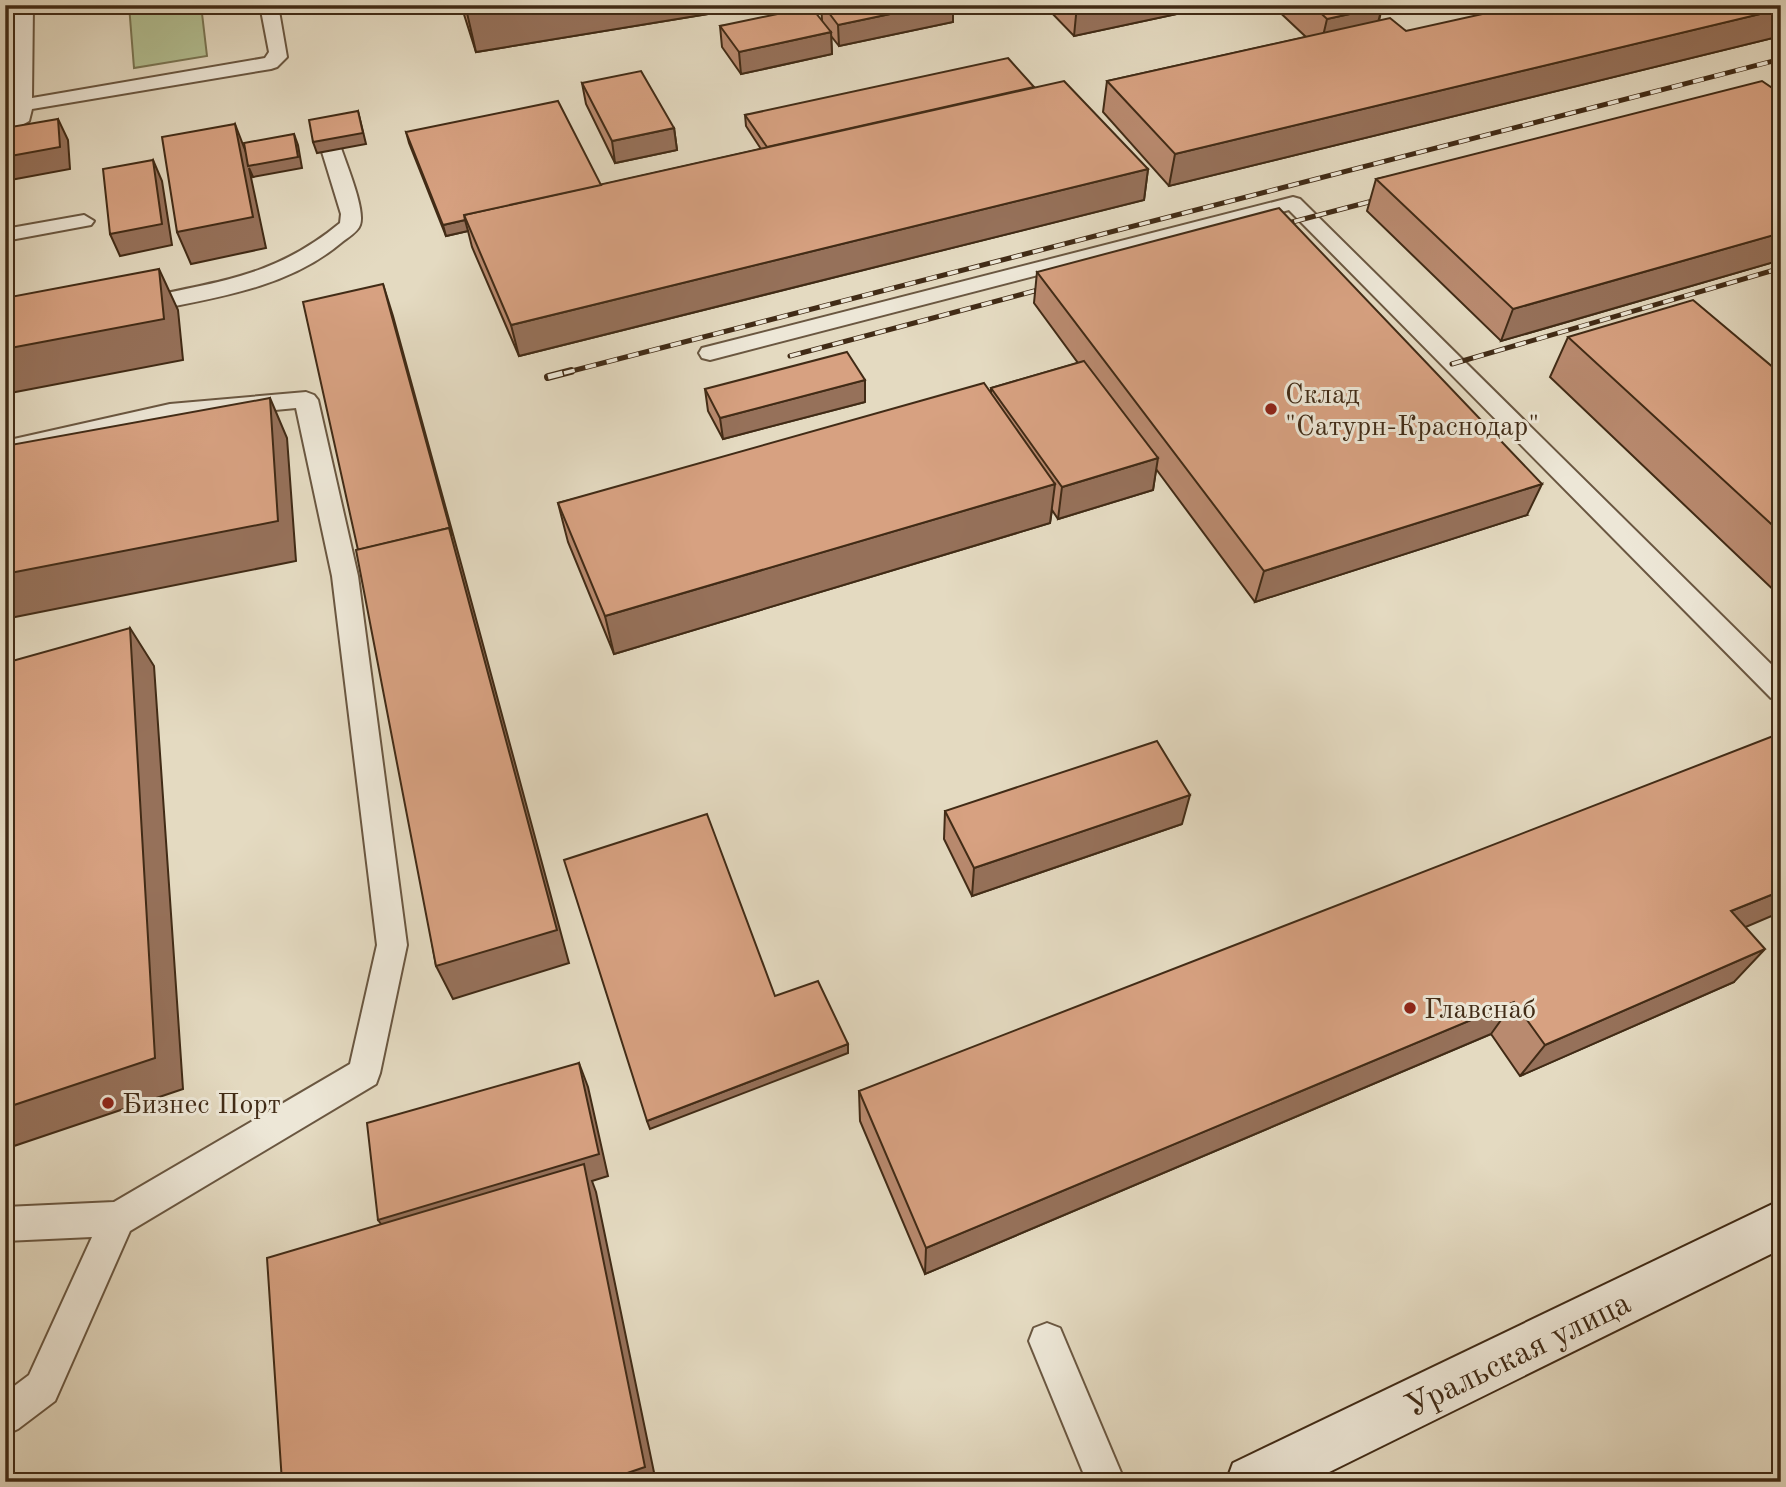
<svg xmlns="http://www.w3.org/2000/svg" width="1786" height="1487" font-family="'Old Standard TT',serif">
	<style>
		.green { fill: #b3c093; stroke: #7a7654; stroke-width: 2 }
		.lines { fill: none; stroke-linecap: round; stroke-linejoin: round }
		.service-casing { stroke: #6a5741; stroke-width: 4 }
		.secondary-casing { stroke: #412b16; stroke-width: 4 }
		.service { fill: #ede7d7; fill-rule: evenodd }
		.secondary { fill: #ede7d7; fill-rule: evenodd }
		.rail-far1-casing { stroke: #412b16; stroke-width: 5 }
		.rail-casing { stroke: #412b16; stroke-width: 8 }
		.rail-far1 { stroke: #ede7d7; stroke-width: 3.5; stroke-dasharray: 11; stroke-linecap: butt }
		.rail { stroke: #ede7d7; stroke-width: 5; stroke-dasharray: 15; stroke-linecap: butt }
		.wall { fill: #b98a6f; stroke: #412b16; stroke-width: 2 }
		.shaded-wall { fill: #96715a; stroke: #412b16; stroke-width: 2 }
		.building { fill: #d7a181; stroke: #412b16; stroke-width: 2 }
		.poi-dot { fill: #8f2418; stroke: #ede7d7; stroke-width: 2.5 }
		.labels { text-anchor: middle; stroke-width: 6; stroke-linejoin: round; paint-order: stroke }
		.poi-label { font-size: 28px; fill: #412b16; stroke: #ede7d7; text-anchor: start }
		.near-street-label { font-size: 33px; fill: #412b16; stroke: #ede7d7 }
	</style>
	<rect width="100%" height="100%" fill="#e4dac1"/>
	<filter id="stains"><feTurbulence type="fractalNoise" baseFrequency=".00286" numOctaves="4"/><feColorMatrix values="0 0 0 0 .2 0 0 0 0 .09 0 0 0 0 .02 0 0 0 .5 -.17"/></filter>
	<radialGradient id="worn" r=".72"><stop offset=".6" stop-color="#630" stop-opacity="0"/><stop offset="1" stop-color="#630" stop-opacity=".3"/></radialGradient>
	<polygon class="green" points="129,5 201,5 207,56 134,68"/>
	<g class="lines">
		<defs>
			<g id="service">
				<polygon points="15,5 33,5 32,98 265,58 269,52 260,5 278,5 287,57 277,67 271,69 32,109 29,121 5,135 5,120 13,115 14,105"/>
				<path d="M329 136 339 142C344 159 366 209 360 225 358 232 347 238 341 243 284 291 205 299 135 314L127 312 124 307 127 302C211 281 270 281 340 223L341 214 319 142Z"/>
				<polygon points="1293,197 1300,199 1781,674 1781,702 1771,698 1289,210 710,360 702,358 699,353 702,348 710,346"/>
				<polygon points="84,215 94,221 91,225 5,241 5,229"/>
				<polygon points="306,392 314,395 318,400 358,576 407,945 380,1073 376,1084 130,1231 55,1401 18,1429 5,1435 5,1393 29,1375 92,1237 5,1241 5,1207 114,1202 350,1064 377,945 332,576 296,408 170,420 5,457 5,441 170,404"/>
				<polygon points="1047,1323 1060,1328 1125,1482 1087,1482 1029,1341 1034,1328"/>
			</g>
			<polygon id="secondary" points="1781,1200 1781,1249 1309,1482 1226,1482 1233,1463"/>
		</defs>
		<use href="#service" class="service-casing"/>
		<use href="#secondary" class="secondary-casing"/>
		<use href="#service" class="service"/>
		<use href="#secondary" class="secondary"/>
		<defs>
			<g id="rail-far1">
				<polyline points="1273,227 1388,197"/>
				<polyline points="790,356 1053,286"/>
				<polyline points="1452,364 1781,268"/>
				<polyline points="564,373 1781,59"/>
			</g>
			<polyline id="rail" points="548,377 571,371"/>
		</defs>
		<use href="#rail-far1" class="rail-far1-casing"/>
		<use href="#rail" class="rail-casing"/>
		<use href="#rail-far1" class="rail-far1"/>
		<use href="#rail" class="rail"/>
	</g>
	<g class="wall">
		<polygon points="461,5 763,5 476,52"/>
		<polygon points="821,5 953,5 953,22 839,46 831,36 832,54 741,74 722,47 720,26 822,20"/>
		<polygon points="1205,5 1205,8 1074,36 1045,6"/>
		<polygon points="1272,5 1380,5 1382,7 1379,21 1406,31 1781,5 1781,36 1169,186 1103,112 1107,81 1306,37"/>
		<polygon points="582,83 674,128 677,150 615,163 586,104"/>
		<polygon points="1034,87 1148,169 1144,200 519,356 472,247 468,231 446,236 409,143 406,132 601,185 761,149 746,126 745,115"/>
		<polygon points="1781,94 1781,260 1501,341 1367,211 1376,179"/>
		<polygon points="1037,272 1527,515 1255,602 1156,469 1153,490 1058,519 1052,510 1050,523 614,654 568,542 558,503 991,393 991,388 1078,363 1034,303"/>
		<polygon points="1568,337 1781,374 1781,597 1550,377"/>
		<polygon points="705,389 865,402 723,439 708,411"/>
		<polygon points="945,811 1182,824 972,896 944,839"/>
		<polygon points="1745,927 1734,982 1520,1076 1491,1034 925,1274 860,1121 859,1091"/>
	</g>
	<g class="shaded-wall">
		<polygon points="515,5 763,5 476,52 467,13"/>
		<polygon points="933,5 953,5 953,22 839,46 838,25"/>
		<polygon points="1077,5 1205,5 1205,8 1074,36"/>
		<polygon points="1382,7 1374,38 1320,49 1327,19"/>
		<polygon points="1781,9 1781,36 1169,186 1175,154"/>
		<polygon points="831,32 832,54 741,74 739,52"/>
		<polygon points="358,111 366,144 317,153 313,142"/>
		<polygon points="58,119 68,140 70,169 5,181 5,157"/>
		<polygon points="235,124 247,155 294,134 298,145 302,168 253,177 249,168 266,248 191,264 177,232"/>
		<polygon points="674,128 677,150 615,163 612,141"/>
		<polygon points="153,160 162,181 172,245 120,256 110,234"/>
		<polygon points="1148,169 1144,200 519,356 511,325"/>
		<polygon points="465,220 468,231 446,236 443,225"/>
		<polygon points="1781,233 1781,260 1501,341 1513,309"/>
		<polygon points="159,269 178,310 183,360 5,394 5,349"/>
		<polygon points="383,284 393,316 462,567 569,963 453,999 436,966 372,589"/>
		<polygon points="865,380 865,402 723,439 720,418"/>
		<polygon points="270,398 287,438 296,561 5,619 5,574"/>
		<polygon points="1158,458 1153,490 1058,519 1062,487"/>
		<polygon points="1055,484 1050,523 614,654 605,616"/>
		<polygon points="1542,484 1527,515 1255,602 1264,571"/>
		<polygon points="130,628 154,666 183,1089 5,1149 5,1108"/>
		<polygon points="1190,795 1182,824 972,896 974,868"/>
		<polygon points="1781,891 1781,912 1701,946 1731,911"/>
		<polygon points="1765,949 1734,982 1520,1076 1545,1045"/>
		<polygon points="1514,1002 1491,1034 925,1274 926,1248"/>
		<polygon points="848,1044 848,1053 650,1129 647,1121"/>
		<polygon points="579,1063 588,1087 608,1176 592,1181 596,1192 656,1482 601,1482 394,1241 378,1220"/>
	</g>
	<g class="building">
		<polygon points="465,5 515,5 467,13"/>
		<polygon points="823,5 933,5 838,25"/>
		<polygon points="1312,5 1380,5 1382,7 1327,19"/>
		<polygon points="1523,5 1781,5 1781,9 1175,154 1107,81 1390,18 1406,31"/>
		<polygon points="811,7 831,32 739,52 720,26"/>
		<polygon points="1008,58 1034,87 767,147 745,115"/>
		<polygon points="641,71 674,128 612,141 582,83"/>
		<polygon points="1064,81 1148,169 511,325 464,215"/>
		<polygon points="1762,81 1781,94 1781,233 1513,309 1376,179"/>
		<polygon points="558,101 601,185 464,215 465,220 443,225 406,132"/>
		<polygon points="358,111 363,133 313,142 309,120"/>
		<polygon points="58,119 60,147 5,157 5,128"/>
		<polygon points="235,124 253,217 177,232 162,137"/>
		<polygon points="294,134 298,157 248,166 244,143"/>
		<polygon points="153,160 162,224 110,234 103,169"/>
		<polygon points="1279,208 1542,484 1264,571 1037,272"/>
		<polygon points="159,269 164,319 5,349 5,298"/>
		<polygon points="383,284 452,536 449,528 358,550 303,302"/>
		<polygon points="1693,300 1781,374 1781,533 1568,337"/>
		<polygon points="847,352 865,380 720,418 705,389"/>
		<polygon points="1084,361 1158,458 1062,487 991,388"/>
		<polygon points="984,383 1055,484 605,616 558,503"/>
		<polygon points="270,398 278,521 5,574 5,446"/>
		<polygon points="449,528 557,930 436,966 356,550"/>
		<polygon points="130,628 155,1058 5,1108 5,663"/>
		<polygon points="1781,733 1781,891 1731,911 1765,949 1545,1045 1514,1002 926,1248 859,1091"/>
		<polygon points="1157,741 1190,795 974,868 945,811"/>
		<polygon points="707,814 775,996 818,981 848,1044 647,1121 564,860"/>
		<polygon points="579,1063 599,1154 378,1220 367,1123"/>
		<polygon points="584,1164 645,1467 601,1482 282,1482 267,1258"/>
	</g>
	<g class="poi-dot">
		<circle cx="1271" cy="409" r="7"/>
		<circle cx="1410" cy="1008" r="7"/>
		<circle cx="108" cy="1103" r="7"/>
	</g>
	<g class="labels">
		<g class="poi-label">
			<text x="1285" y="403">Склад<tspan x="1285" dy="32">"Сатурн-Краснодар"</tspan></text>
			<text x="1424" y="1018">Главснаб</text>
			<text x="122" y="1113">Бизнес Порт</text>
		</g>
		<g class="near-street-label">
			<text transform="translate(1517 1353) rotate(-26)" y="12">Уральская улица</text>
		</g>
	</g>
	<rect width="1786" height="1487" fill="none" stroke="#e4dac1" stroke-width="28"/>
	<rect x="7" y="7" width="1772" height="1473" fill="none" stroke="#412b16" stroke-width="3.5"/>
	<rect x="14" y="14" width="1758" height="1459" fill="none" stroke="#412b16" stroke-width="2"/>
	<rect width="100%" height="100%" filter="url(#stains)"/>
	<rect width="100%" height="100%" fill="url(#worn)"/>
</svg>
